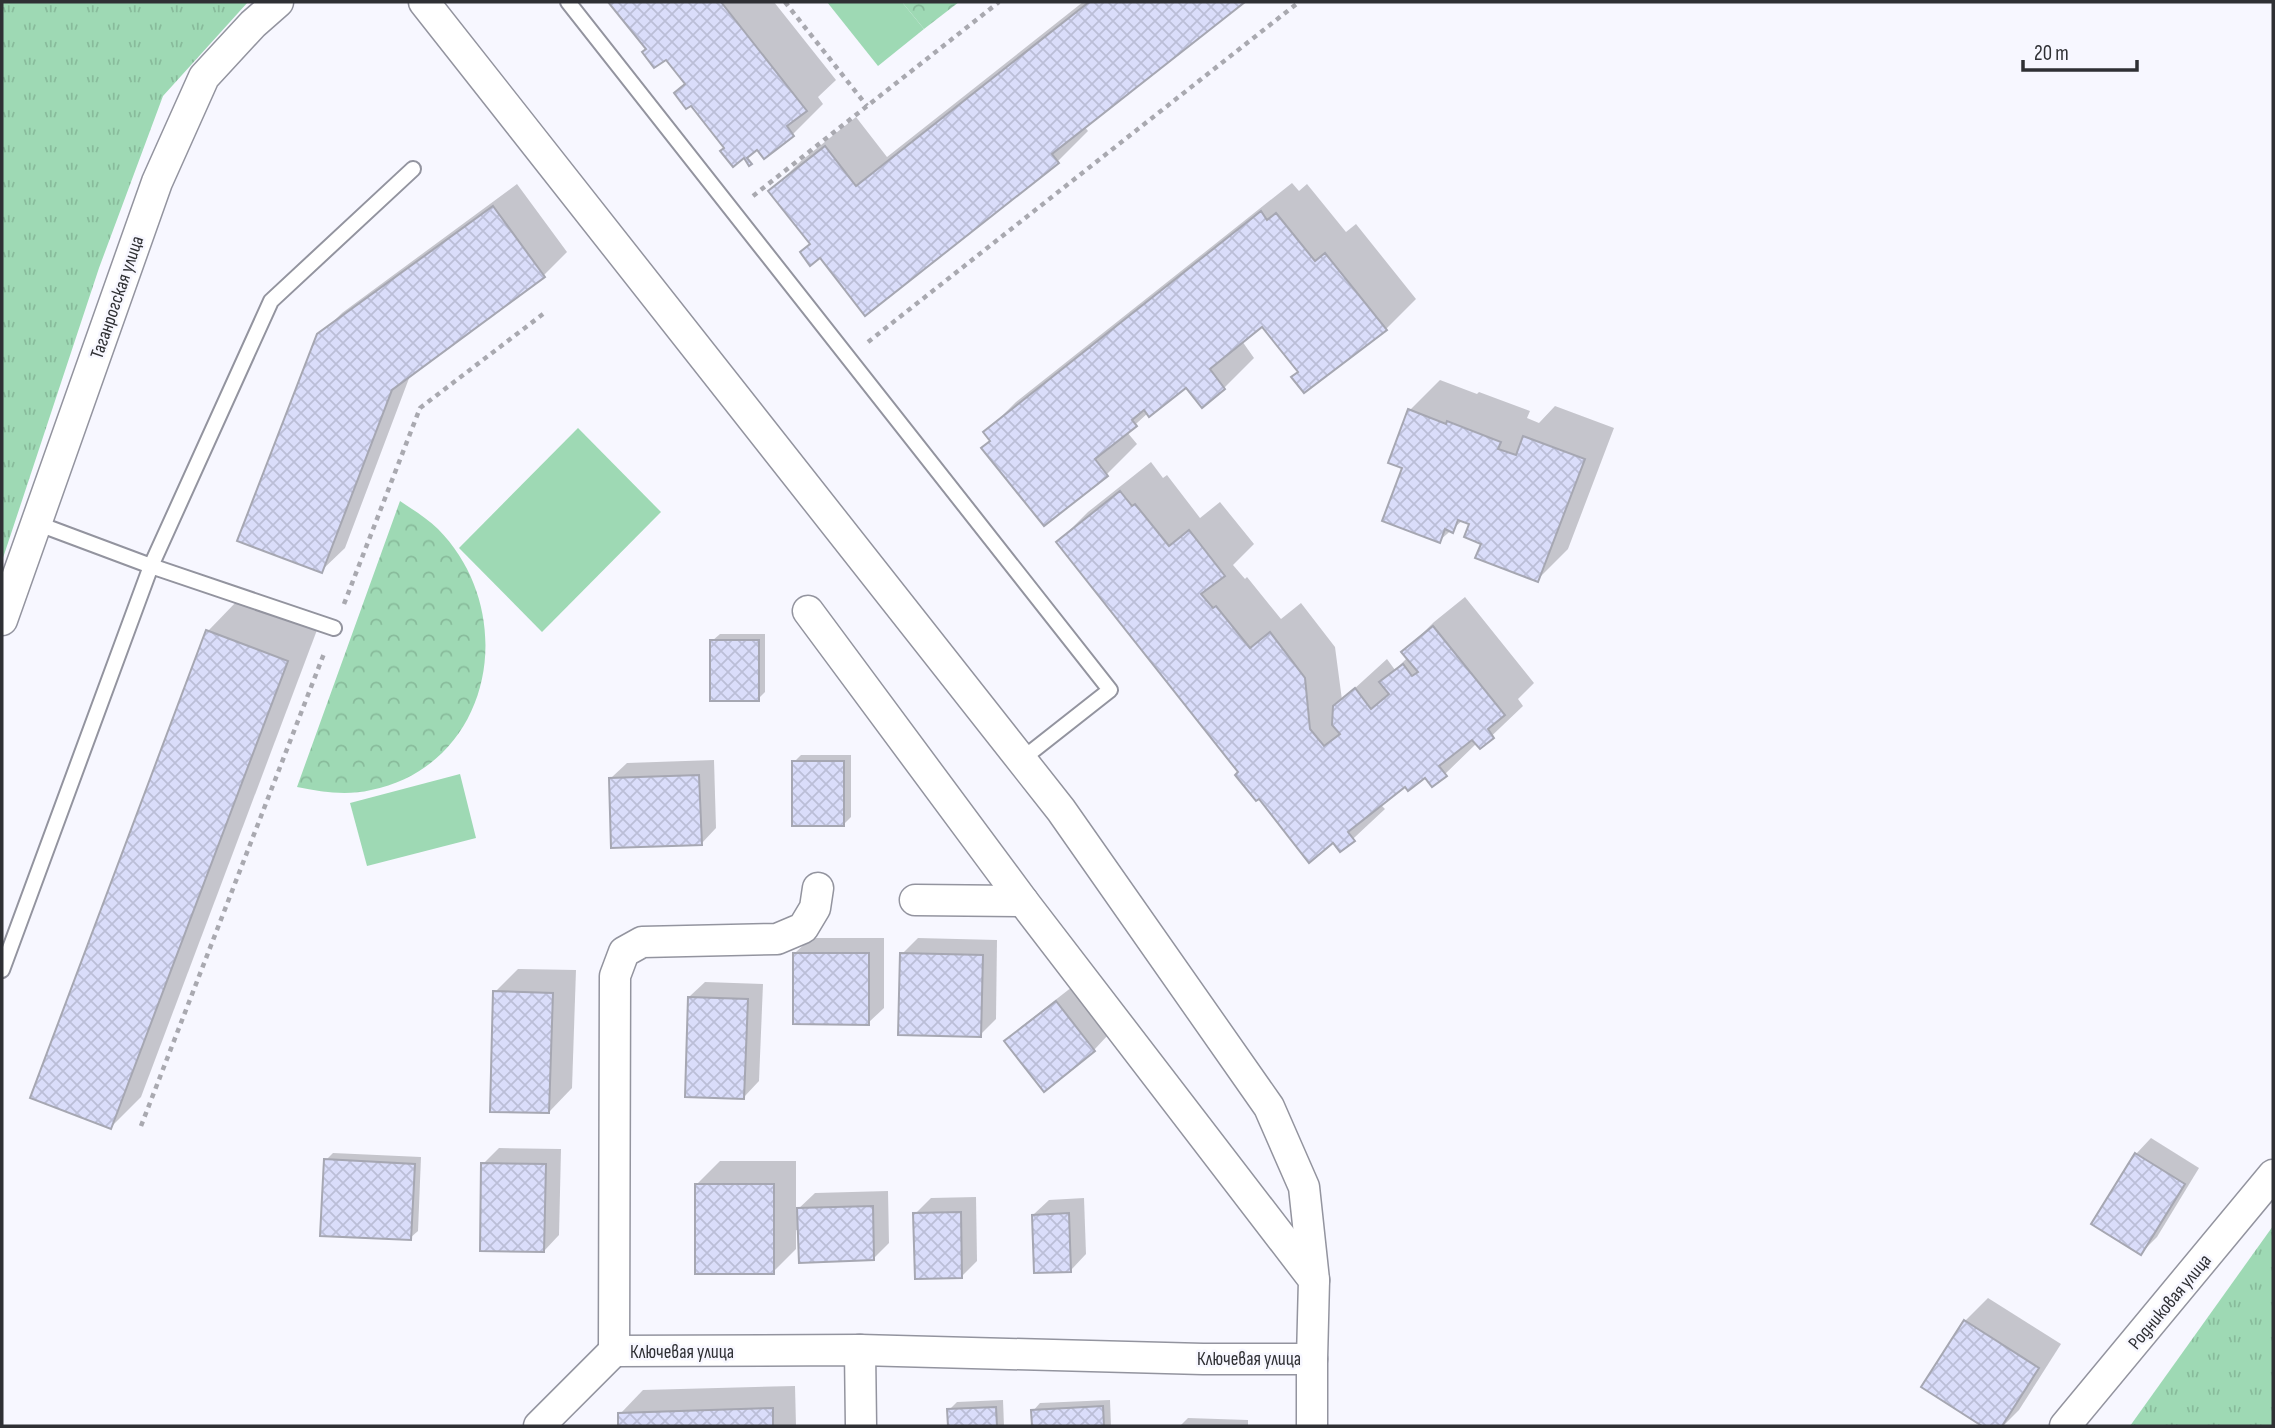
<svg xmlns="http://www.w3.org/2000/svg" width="2275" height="1428" font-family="'Sofia Sans Condensed',sans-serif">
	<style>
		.grass { fill: url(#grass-tufts) }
		.park { fill: url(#park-crowns) }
		.pitch { fill: #9ed9b4 }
		.shadow { fill: #0003 }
		.building { fill: url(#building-cross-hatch); stroke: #a6a7b2; stroke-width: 2 }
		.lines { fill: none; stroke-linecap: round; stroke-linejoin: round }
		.lane-casing { stroke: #93949f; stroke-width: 18 }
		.street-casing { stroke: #93949f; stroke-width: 33 }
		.path { stroke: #a9a9b0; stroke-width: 4.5; stroke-dasharray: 5 5; stroke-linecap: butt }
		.lane { stroke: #fff; stroke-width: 14 }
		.street { stroke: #fff; stroke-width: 30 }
		.labels { text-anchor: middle; stroke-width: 5; stroke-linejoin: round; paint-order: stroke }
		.street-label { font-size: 19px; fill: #2f3034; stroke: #f7f7ff }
	</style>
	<defs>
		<pattern id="grass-tufts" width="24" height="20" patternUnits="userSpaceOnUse" patternTransform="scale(1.75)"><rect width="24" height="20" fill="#9ed9b4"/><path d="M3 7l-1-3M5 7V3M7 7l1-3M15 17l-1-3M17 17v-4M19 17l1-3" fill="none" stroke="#88bb9b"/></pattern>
		<pattern id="park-crowns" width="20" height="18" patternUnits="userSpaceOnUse" patternTransform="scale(1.75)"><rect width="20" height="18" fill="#9ed9b4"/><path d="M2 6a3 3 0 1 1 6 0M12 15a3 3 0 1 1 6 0" fill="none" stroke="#88bb9b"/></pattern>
		<pattern id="building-cross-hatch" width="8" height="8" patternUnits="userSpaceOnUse" patternTransform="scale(1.75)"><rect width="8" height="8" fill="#daddfa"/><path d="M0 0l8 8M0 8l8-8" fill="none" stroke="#bbbed7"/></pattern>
	</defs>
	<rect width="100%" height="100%" fill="#f7f7ff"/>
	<g class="grass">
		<polygon points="2,2 248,2 163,96 99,268 2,561"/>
		<polygon points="2273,1226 2273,1426 2130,1426"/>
	</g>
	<g class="park">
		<polygon points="902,2 959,2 924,29"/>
		<path d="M400 501C413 510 427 518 438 529 521 613 493 765 371 790 346 796 322 792 297 787Z"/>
	</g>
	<g class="pitch">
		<polygon points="827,2 902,2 924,29 878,66"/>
		<polygon points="578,428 661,512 542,632 459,548"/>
		<polygon points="460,774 476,838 367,866 350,803"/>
	</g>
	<g class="shadow">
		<polygon points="610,2 774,2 836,80 818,97 823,104 793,134 757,147 726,148 691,103 686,83 666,57 648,49"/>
		<polygon points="1083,2 1242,2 1084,126 1088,131 1058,161 865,313 820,256 802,252 811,243 771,191 801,161 856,117 887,157"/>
		<polygon points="1292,183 1299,191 1307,184 1346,232 1356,224 1416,299 1386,329 1300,372 1263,325 1242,341 1254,358 1224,388 1186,385 1148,413 1127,432 1137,444 1107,474 992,440 986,432 1016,402"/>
		<polygon points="517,184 567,252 544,275 411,373 345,548 321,571 318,337 342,313"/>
		<polygon points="1440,380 1477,394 1479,392 1530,411 1527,418 1539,423 1555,406 1614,428 1568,549 1537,580 1483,543 1471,523 1463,520 1439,541 1404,467 1410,410"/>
		<polygon points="1151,462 1163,478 1167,475 1200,518 1220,502 1254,544 1233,565 1245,579 1247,577 1281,619 1301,603 1335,647 1342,700 1387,659 1395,670 1408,657 1404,652 1434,622 1465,597 1534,683 1518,699 1523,706 1480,747 1477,743 1445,774 1425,775 1405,784 1380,804 1385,809 1341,850 1334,840 1240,772 1058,542 1088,512"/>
		<polygon points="238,600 317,630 141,1097 111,1127 208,631"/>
		<polygon points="720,634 765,634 765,692 758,699 712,641"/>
		<polygon points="801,755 851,755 851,817 844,824 794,762"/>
		<polygon points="714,760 716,828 701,844 611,778 627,763"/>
		<polygon points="811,938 884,938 884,1008 868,1023 795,953"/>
		<polygon points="918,938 997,940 996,1019 980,1035 902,954"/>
		<polygon points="518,969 576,970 572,1088 549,1112 495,992"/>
		<polygon points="705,982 763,984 759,1081 744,1097 689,997"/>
		<polygon points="1072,987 1109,1034 1094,1050 1044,1089 1006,1042 1022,1026"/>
		<polygon points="2151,1138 2199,1168 2157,1237 2141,1253 2136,1154"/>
		<polygon points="499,1148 561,1149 559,1235 544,1251 483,1164"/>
		<polygon points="333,1153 421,1157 418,1231 410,1238 326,1160"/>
		<polygon points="720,1161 796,1161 796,1211 815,1193 888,1191 889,1243 873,1259 796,1230 796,1249 773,1272 696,1185"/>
		<polygon points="976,1197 977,1261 962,1276 915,1214 931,1198"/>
		<polygon points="1084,1198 1086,1254 1071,1270 1033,1215 1049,1200"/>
		<polygon points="1988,1298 2061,1344 2019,1410 2003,1426 1985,1426 1923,1386 1965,1321"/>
		<polygon points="795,1386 796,1426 620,1426 620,1414 643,1390"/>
		<polygon points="1003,1400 1004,1426 950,1426 949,1410 957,1402"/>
		<polygon points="1110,1400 1111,1426 1034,1426 1033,1411 1040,1403"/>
		<polygon points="1188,1418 1248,1420 1248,1426 1180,1426"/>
	</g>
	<g class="building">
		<polygon points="608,2 721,2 807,111 787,126 794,136 764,159 757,150 747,158 752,164 749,166 744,158 733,167 720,151 724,148 691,106 686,109 674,93 685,84 666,60 654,68 642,52 646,49"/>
		<polygon points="1089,2 1245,2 1052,154 1059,163 865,316 820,258 810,266 800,252 810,244 768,191 825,146 856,186"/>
		<polygon points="493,206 545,277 392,390 322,573 237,541 317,334"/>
		<polygon points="1261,211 1267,220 1276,213 1315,261 1325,253 1387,330 1304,393 1291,377 1298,372 1262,327 1210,369 1225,389 1202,408 1186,388 1149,417 1144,410 1132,420 1137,426 1095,459 1108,476 1044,526 981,448 990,441 983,432"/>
		<polygon points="1408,409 1446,424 1447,421 1501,442 1498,449 1516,455 1523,436 1585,459 1538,582 1475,558 1481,544 1464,537 1469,524 1458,520 1453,533 1445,529 1440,543 1382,521 1402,468 1388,463"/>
		<polygon points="1120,491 1132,506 1135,504 1169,546 1189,530 1225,576 1201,594 1213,608 1216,606 1250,648 1270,632 1305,678 1310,729 1324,746 1340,734 1332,725 1333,706 1355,688 1371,709 1389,694 1379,682 1403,664 1412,676 1418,672 1401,652 1433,626 1505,715 1488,729 1494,738 1480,749 1472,740 1439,766 1447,776 1432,787 1425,778 1408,791 1405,787 1348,832 1355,841 1340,852 1333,843 1309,863 1259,799 1256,801 1235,775 1238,772 1056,542"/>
		<polygon points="206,630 288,661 111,1129 30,1098"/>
		<rect x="710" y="640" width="49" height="61"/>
		<rect x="792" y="761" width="52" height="65"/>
		<polygon points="699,775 702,845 611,848 609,778"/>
		<polygon points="793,953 869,953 869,1025 793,1024"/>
		<polygon points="900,953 983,955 981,1037 898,1035"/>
		<polygon points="493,991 553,993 549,1113 490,1112"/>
		<polygon points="688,997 748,999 744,1099 685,1097"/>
		<polygon points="1056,1001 1095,1051 1044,1092 1004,1041"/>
		<polygon points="2135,1153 2185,1184 2141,1255 2091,1224"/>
		<polygon points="324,1159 415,1164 411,1240 320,1236"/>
		<polygon points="481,1163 546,1164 544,1252 480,1251"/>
		<rect x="695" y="1184" width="79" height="90"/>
		<polygon points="873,1206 874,1260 799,1263 797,1208"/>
		<polygon points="961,1212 962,1278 915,1279 913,1213"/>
		<polygon points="1069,1213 1071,1272 1034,1273 1032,1215"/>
		<polygon points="1964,1320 2039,1368 2002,1426 1982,1426 1921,1387"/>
		<polygon points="1103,1406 1104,1426 1032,1426 1031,1410"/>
		<polygon points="996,1407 997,1426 948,1426 947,1409"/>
		<polygon points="773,1408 773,1426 618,1426 618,1413"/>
	</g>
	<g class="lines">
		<defs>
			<g id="lane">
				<polyline points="568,2 1110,690 1021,760"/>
				<polyline points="36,523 151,566 271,301 413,169"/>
				<polyline points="2,970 151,566 334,628"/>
			</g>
			<g id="street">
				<polyline points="424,2 1061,810 1269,1107 1304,1187 1314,1280"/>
				<polyline points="808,611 1023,901 1314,1280 1312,1359"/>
				<polyline points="2,620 157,182 204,77 253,24 278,2"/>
				<polyline points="818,888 815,908 803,928 777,939 642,942 624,952 615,976 614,1351 860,1350 1203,1359 1312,1359 1312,1426"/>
				<polyline points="915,900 1023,901"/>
				<polyline points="860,1350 861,1426"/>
				<polyline points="539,1426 614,1351"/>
				<polyline points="2065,1426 2273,1175"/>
			</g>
		</defs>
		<use href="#lane" class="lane-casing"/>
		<use href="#street" class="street-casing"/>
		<g class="path">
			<polyline points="785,2 867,106"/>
			<polyline points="753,196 999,2"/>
			<polyline points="868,342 1299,2"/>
			<polyline points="344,604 420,408 547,311"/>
			<polyline points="141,1126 325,651"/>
		</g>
		<use href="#lane" class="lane"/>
		<use href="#street" class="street"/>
	</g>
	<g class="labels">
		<g class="street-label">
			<text transform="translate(116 297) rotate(-71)" y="7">Таганрогская улица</text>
			<text transform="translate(2169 1301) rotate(-50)" y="7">Родниковая улица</text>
			<text x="682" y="1358">Ключевая улица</text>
			<text x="1249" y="1365">Ключевая улица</text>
		</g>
	</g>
	<rect width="2275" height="1428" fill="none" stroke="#2f3034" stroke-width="7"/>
	<path d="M2023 60v10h114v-10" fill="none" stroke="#2f3034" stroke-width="3.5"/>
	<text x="2034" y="60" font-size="21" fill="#2f3034" stroke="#f7f7ff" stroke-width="5" paint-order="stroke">20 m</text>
</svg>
